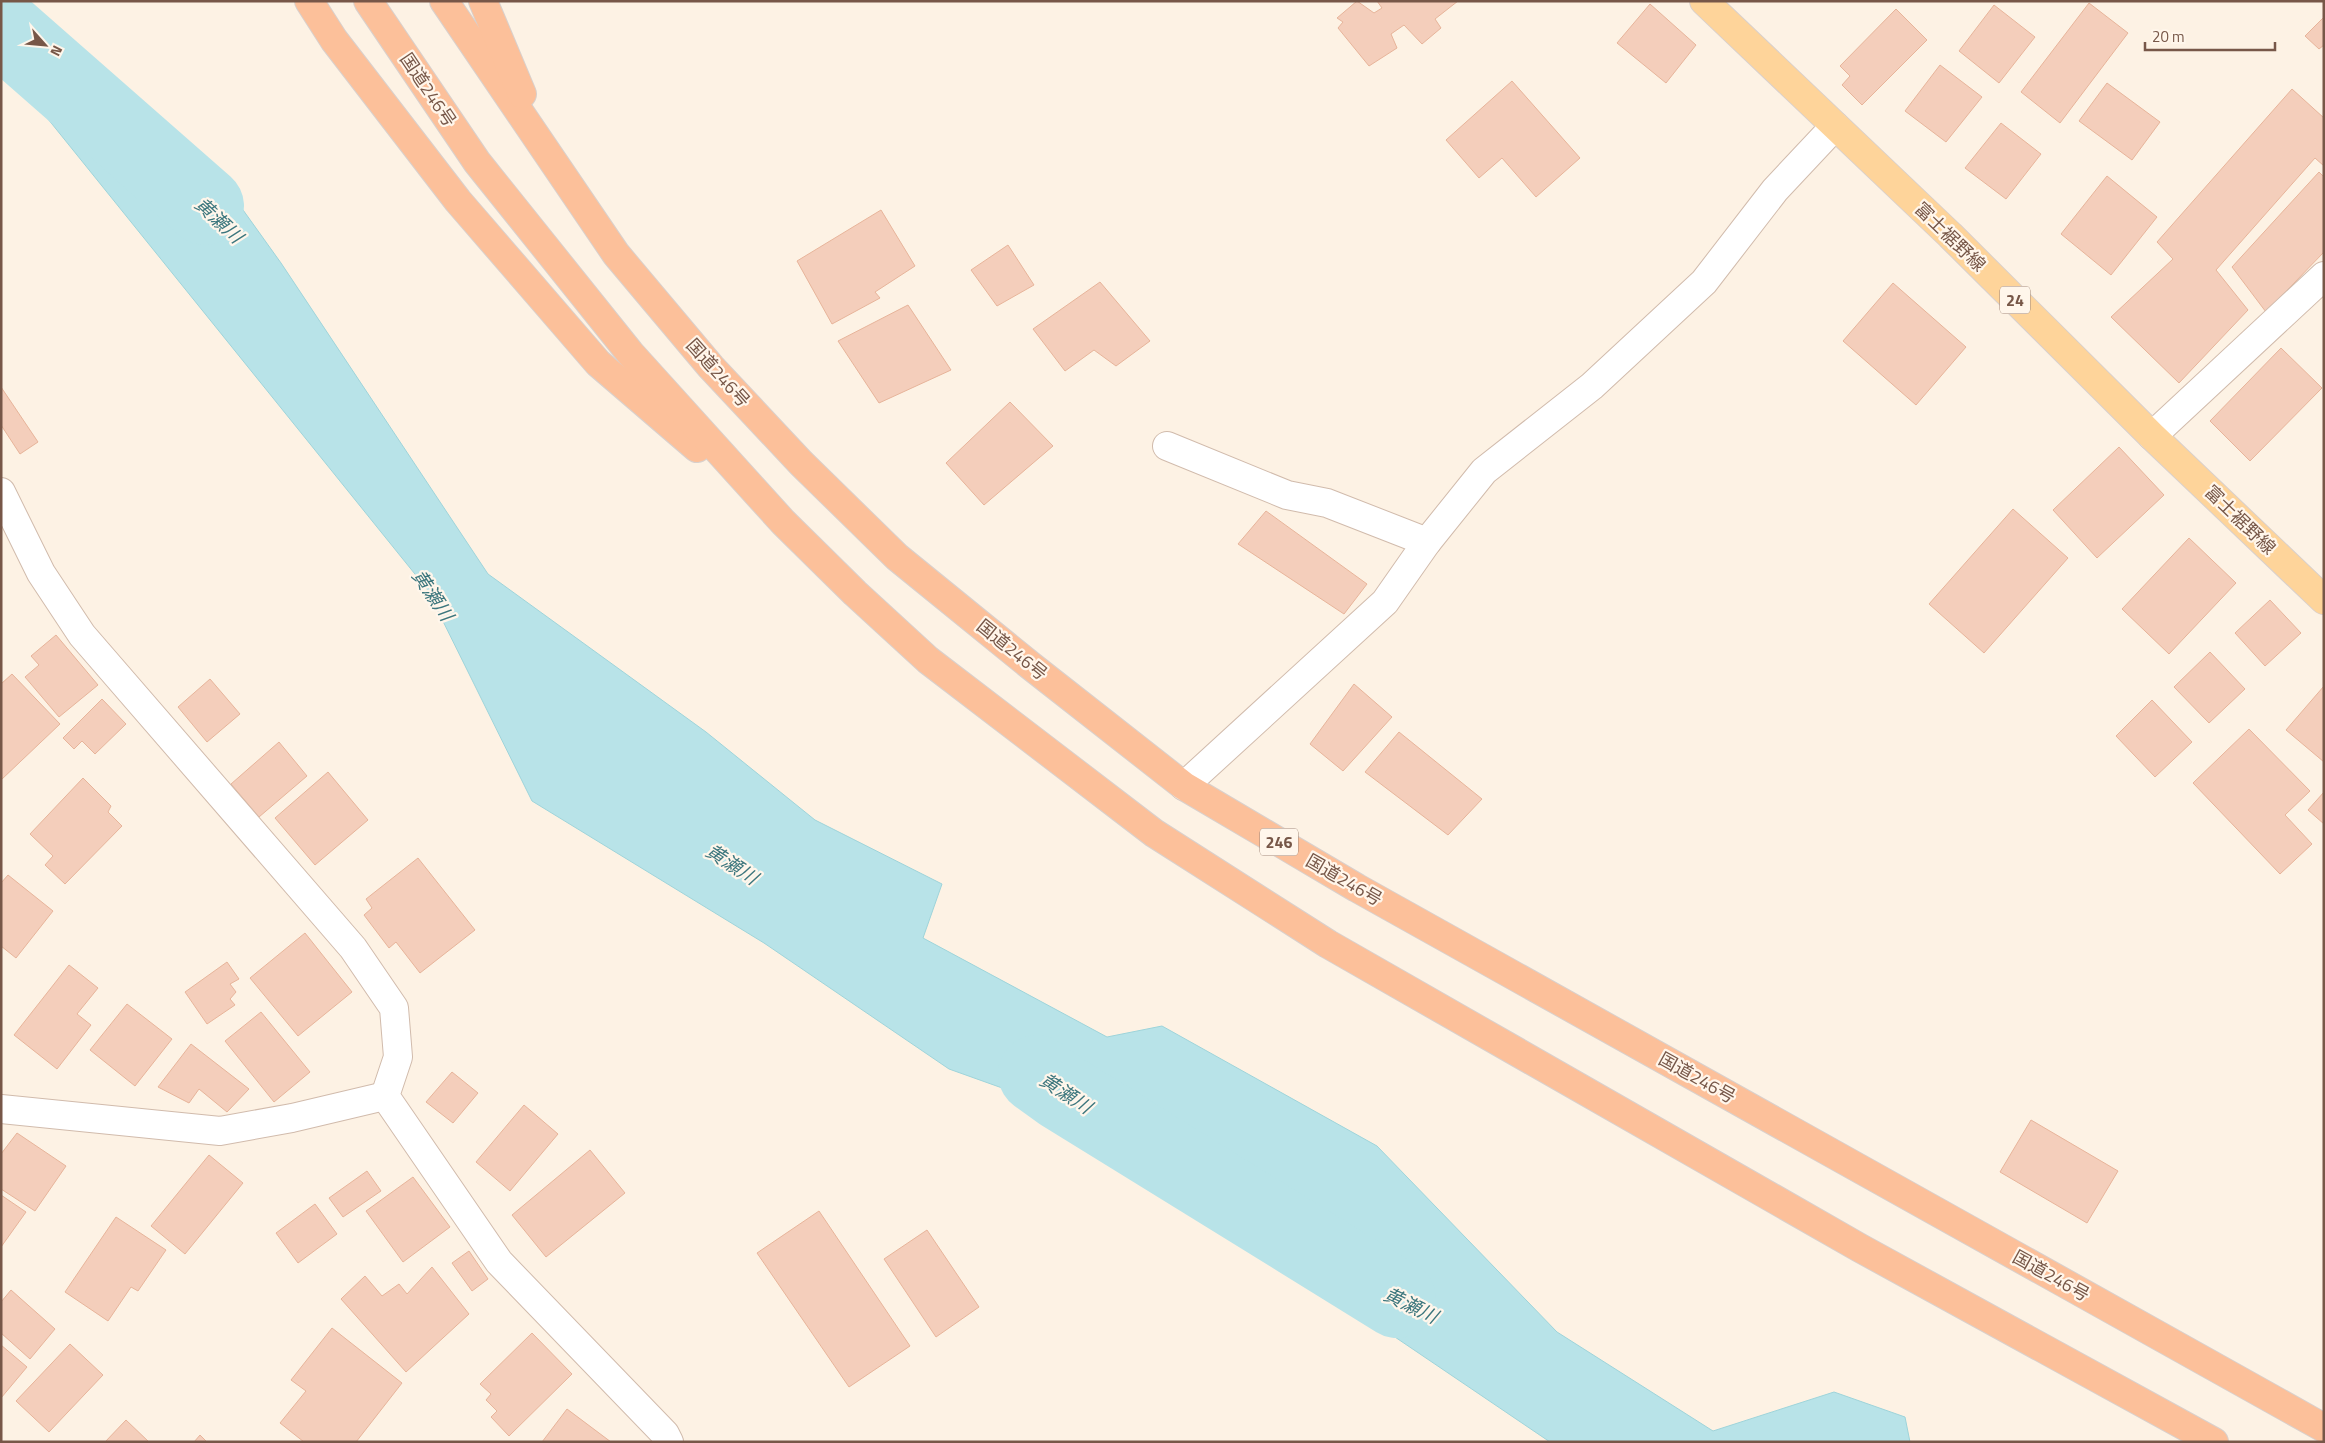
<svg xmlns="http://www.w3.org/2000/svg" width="2325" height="1443" font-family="'Titillium Web','Noto Sans JP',sans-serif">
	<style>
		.water { fill: #b8e3e8; stroke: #9ed4da }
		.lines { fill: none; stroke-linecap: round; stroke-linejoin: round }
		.river { stroke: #b8e3e8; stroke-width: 78 }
		.building { fill: #f4cebb; stroke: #e7b49a }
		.minor-casing { stroke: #d1bbac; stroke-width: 30 }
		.primary-casing { stroke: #d9d0cc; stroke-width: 30 }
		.trunk-casing { stroke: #d9d0cc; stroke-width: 30 }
		.minor { stroke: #fff; stroke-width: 28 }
		.primary { stroke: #fed49a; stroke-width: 28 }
		.trunk { stroke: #fcc09a; stroke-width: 28 }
		.labels { text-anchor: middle; stroke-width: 4.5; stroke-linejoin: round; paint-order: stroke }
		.shield { fill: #fff6eb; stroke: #a08779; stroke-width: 1 }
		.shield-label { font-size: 16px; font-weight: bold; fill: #775748 }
		.street-label { font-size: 18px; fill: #775748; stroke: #fff6eb }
		.water-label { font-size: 19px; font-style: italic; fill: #3c767d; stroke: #fff6eb }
	</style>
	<rect width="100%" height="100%" fill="#fdf2e4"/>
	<polygon class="water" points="27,93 218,175 281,263 488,574 706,732 815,820 942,884 923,938 1107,1037 1162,1026 1377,1146 1557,1332 1713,1431 1834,1392 1905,1417 1910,1442 1550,1442 1389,1333 1240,1173 949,1069 764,943 532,801 427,589"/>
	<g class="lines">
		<g class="river">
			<polyline points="1,27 205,206"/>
			<polyline points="1037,1074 1062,1092 1397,1299"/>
		</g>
	</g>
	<g class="building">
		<polygon points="1357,1 1374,13 1382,8 1377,1 1458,1 1435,19 1441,28 1422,44 1404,25 1391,34 1397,48 1369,66 1338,28 1343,22 1337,18"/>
		<polygon points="2089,3 2128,33 2060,123 2021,92"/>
		<polygon points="1650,4 1696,45 1666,83 1617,43"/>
		<polygon points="1994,5 2035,37 1999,83 1959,51"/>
		<polygon points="1896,9 1927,40 1862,105 1842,85 1850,76 1840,66"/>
		<polygon points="2324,17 2324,45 2319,49 2305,36"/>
		<polygon points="1940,65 1982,97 1946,142 1905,111"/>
		<polygon points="1512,81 1580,158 1536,197 1502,158 1479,178 1446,140"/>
		<polygon points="2107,83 2160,122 2132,160 2079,121"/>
		<polygon points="2292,89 2324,118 2324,166 2315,158 2216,270 2248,310 2179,383 2111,317 2173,259 2157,242"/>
		<polygon points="2001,123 2041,154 2006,199 1965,168"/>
		<polygon points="2319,172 2324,177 2324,252 2266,312 2232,267"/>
		<polygon points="2107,176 2157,217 2111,275 2061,234"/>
		<polygon points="881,210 915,266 875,292 880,298 832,324 797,261"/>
		<polygon points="1008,245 1034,285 997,306 971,270"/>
		<polygon points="1100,282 1150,341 1116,366 1094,350 1065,371 1033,329"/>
		<polygon points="1893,283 1966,347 1916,405 1843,341"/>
		<polygon points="908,305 951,370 879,403 838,341"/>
		<polygon points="2281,348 2322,388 2250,461 2210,421"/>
		<polygon points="1,387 38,442 20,454 1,425"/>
		<polygon points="1010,402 1053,446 984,505 946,463"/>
		<polygon points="2119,447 2164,495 2097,558 2053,510"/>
		<polygon points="2013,509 2068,558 1984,653 1929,604"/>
		<polygon points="1266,511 1367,584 1344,614 1238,544"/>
		<polygon points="2189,538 2236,583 2169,654 2122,609"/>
		<polygon points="2270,600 2301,633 2265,666 2235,633"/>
		<polygon points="56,635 98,685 59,717 25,677 39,665 31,656"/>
		<polygon points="2210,652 2245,689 2209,723 2174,687"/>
		<polygon points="12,674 60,724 1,780 1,684"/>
		<polygon points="210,679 240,714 207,742 178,707"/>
		<polygon points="1354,684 1392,717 1343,771 1310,744"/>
		<polygon points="2324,686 2324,762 2286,730"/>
		<polygon points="102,699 126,724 95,754 82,741 74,749 63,738"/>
		<polygon points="2152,700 2192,742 2155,777 2116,736"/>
		<polygon points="2249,729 2310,791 2285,815 2312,844 2280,874 2193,783"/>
		<polygon points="1399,732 1482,799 1448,835 1365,772"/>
		<polygon points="279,742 307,776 259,817 231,784"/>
		<polygon points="328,772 368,820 315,865 275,818"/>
		<polygon points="83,778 111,806 108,812 122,826 65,884 45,865 53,856 30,834"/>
		<polygon points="2324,792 2324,824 2308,810"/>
		<polygon points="418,858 475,930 420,973 396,942 389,948 364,915 372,908 366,899"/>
		<polygon points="8,875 53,911 16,958 1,946 1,883"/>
		<polygon points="305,933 352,992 298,1036 250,978"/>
		<polygon points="227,962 239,979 230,984 236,992 230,999 235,1005 207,1024 185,992"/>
		<polygon points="69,965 98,988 77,1014 91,1025 57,1069 14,1035"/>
		<polygon points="127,1004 172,1039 135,1086 90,1050"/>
		<polygon points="261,1012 310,1072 274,1102 225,1041"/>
		<polygon points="191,1044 249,1089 227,1112 199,1089 189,1103 158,1087"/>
		<polygon points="452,1072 478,1093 453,1123 426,1102"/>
		<polygon points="524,1105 558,1134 510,1191 476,1162"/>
		<polygon points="2031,1120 2118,1171 2087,1223 2000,1172"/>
		<polygon points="17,1133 66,1166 35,1211 1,1189 1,1154"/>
		<polygon points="590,1150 625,1193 546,1257 512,1215"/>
		<polygon points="209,1155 243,1183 185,1254 151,1226"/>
		<polygon points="367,1171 381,1191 343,1217 329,1198"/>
		<polygon points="413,1177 450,1227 403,1262 366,1211"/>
		<polygon points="1,1195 26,1212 1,1247"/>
		<polygon points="315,1204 337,1234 298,1263 276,1233"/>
		<polygon points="819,1211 910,1346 849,1387 757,1253"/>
		<polygon points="116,1217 166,1250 138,1291 131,1287 108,1321 65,1292"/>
		<polygon points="927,1230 979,1307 936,1337 884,1259"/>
		<polygon points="469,1251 488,1279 472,1291 452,1263"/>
		<polygon points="432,1267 469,1314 406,1372 341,1299 365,1276 382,1296 399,1284 407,1294"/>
		<polygon points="11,1290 55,1329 30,1359 1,1333 1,1302"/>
		<polygon points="332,1328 402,1383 356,1442 304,1442 280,1423 306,1391 291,1380"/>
		<polygon points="532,1333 572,1374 509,1436 491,1417 497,1411 486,1400 491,1394 480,1384"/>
		<polygon points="70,1344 103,1375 49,1432 16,1401"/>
		<polygon points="1,1345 27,1367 1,1398"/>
		<polygon points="567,1409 611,1442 542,1442"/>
		<polygon points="126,1420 149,1442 105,1442"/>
		<polygon points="200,1435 207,1442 194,1442"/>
	</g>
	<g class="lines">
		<defs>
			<g id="minor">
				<polyline points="2152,436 2324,276"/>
				<polyline points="1167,446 1287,495 1327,503 1427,542"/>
				<polyline points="1,492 41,573 82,635 353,948 394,1008 398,1057 385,1096 499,1262 665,1434 669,1442"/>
				<polyline points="1184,786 1385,602 1427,542 1484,471 1592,386 1704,282 1775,190 1835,126"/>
				<polyline points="1,1109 220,1131 292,1118 385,1096"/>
			</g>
			<polyline id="primary" points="1704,1 1950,235 2152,436 2324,600"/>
			<g id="trunk">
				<polyline points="309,1 334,40 458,201 598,363 697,448"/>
				<polyline points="368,1 477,162 630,353 783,522 855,593 928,660 1154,833 1328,944 1860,1248 2214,1442"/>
				<polyline points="444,1 616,254 711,367 801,463 897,557 1031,666 1184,786 1357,888 2324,1428"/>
				<polyline points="483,1 522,94"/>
			</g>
		</defs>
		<use href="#minor" class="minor-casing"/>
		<use href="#primary" class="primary-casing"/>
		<use href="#trunk" class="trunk-casing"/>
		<use href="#minor" class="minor"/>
		<use href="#primary" class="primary"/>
		<use href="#trunk" class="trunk"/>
	</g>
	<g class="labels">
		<g class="shield">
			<rect x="2000" y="286.5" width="30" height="27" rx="4"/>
			<rect x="1260" y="828.5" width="38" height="27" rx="4"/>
		</g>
		<g class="shield-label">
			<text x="2015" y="306">24</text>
			<text x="1279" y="848">246</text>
		</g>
		<g class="street-label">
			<text transform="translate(428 90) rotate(56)" y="6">国道246号</text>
			<text transform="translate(1950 237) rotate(44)" y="6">富士裾野線</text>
			<text transform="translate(718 373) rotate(48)" y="6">国道246号</text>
			<text transform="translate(2240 520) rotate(44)" y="6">富士裾野線</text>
			<text transform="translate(1012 650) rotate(39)" y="6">国道246号</text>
			<text transform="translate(1344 880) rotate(30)" y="6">国道246号</text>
			<text transform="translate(1697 1078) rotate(29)" y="6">国道246号</text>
			<text transform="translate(2051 1276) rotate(29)" y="6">国道246号</text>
		</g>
		<g class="water-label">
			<text transform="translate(219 220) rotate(43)" y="7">黄瀬川</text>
			<text transform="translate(433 595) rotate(56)" y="7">黄瀬川</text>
			<text transform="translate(732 864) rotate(33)" y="7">黄瀬川</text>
			<text transform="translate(1066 1093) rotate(33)" y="7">黄瀬川</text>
			<text transform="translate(1411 1305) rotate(26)" y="7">黄瀬川</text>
		</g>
	</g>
	<rect width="2325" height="1443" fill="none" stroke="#775748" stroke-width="5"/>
	<g transform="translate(45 45) rotate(117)" stroke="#fff6eb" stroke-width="4" paint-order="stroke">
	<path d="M0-4L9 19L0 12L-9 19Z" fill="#775748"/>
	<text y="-8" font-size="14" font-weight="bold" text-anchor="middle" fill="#775748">N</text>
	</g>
	<path d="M2145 42v8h130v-8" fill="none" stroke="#775748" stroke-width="2.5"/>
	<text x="2152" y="42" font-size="15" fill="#775748" stroke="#fff6eb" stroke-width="4" paint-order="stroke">20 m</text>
</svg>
